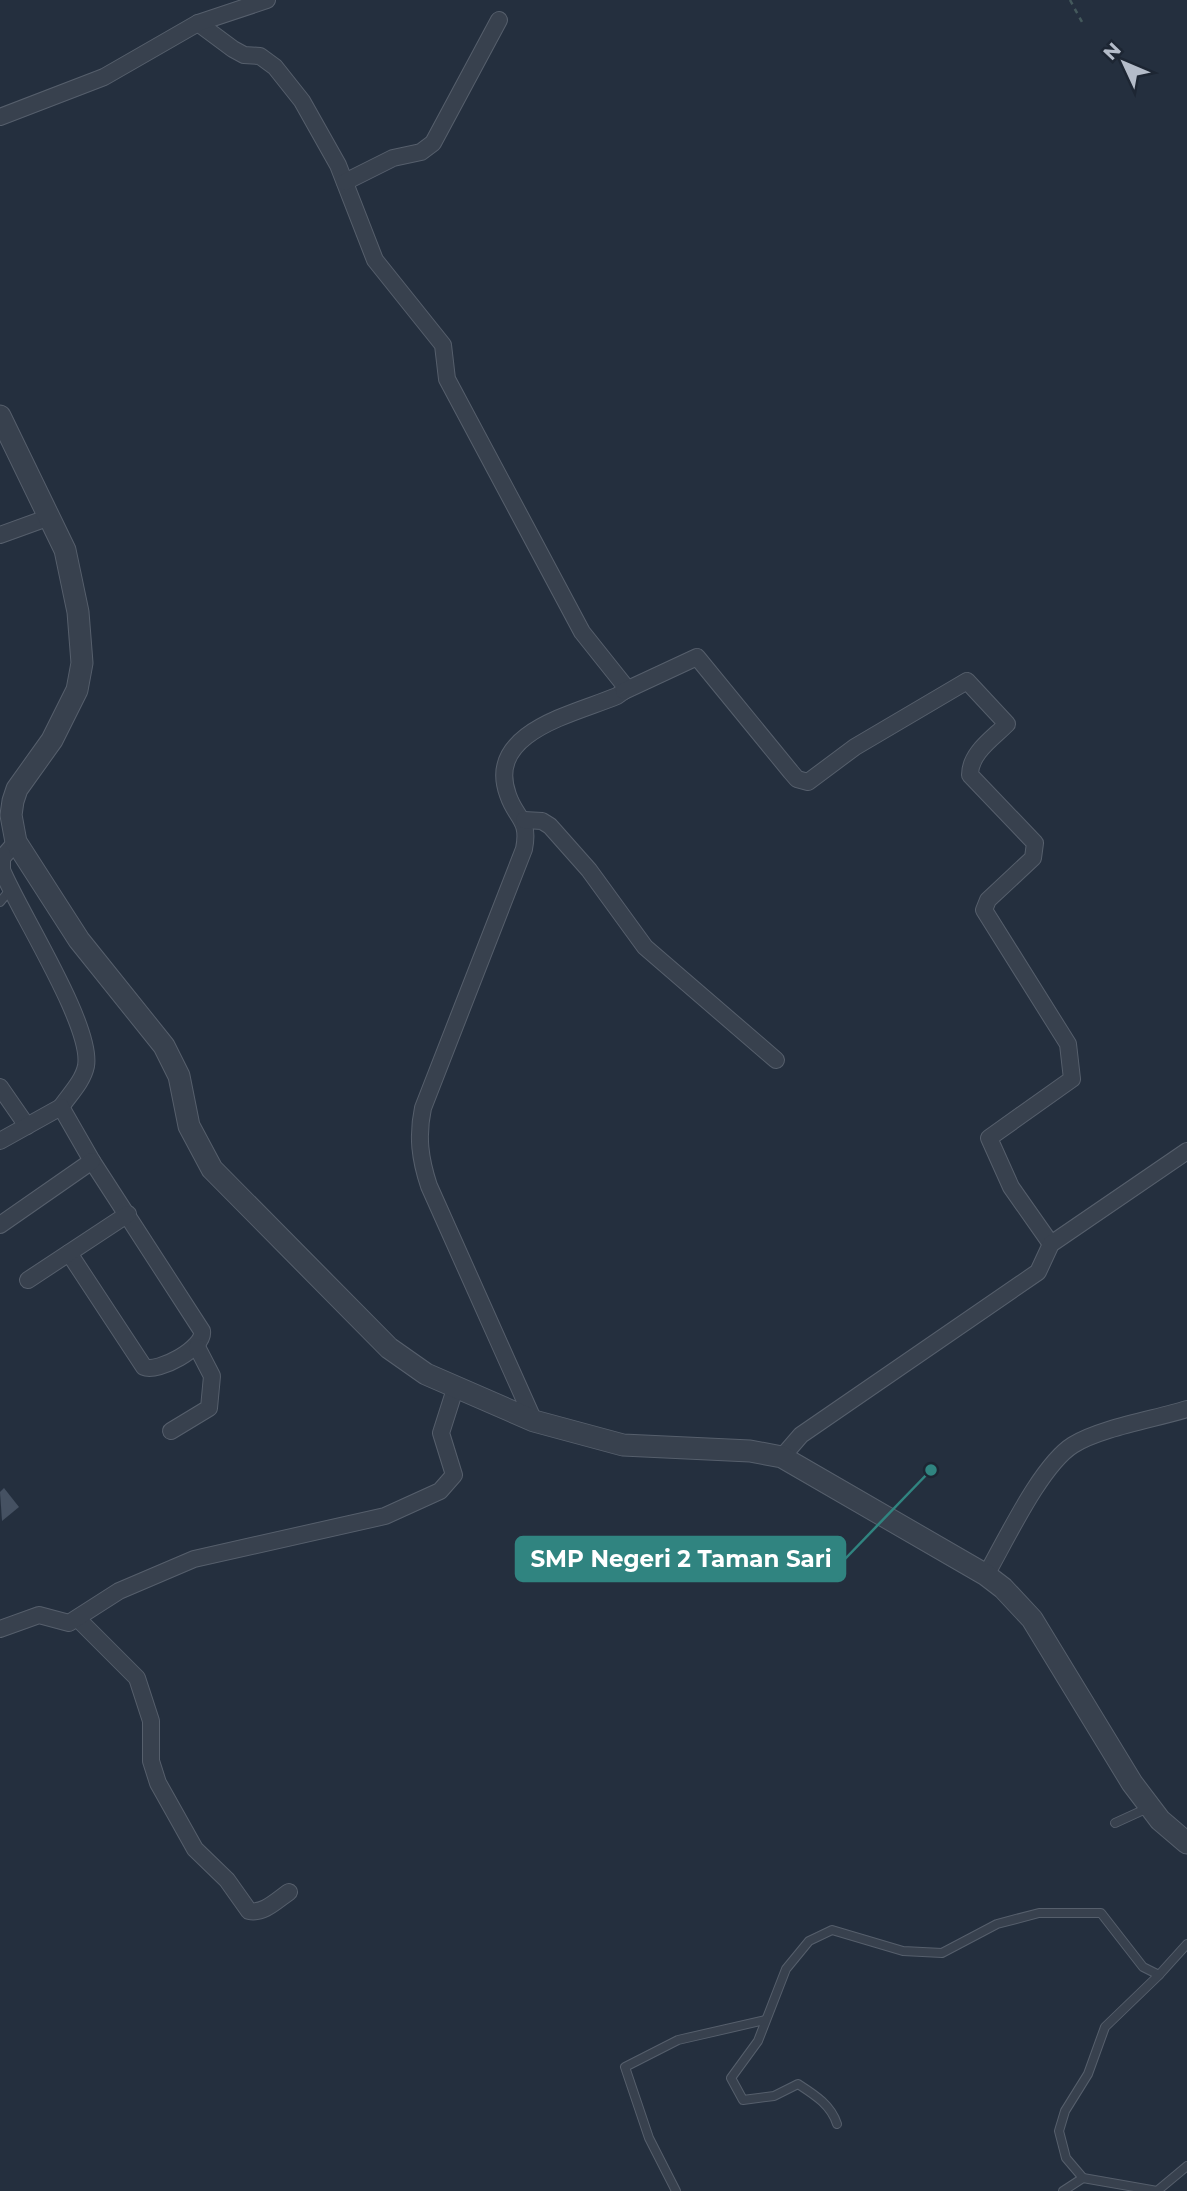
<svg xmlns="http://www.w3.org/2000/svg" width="1187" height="2191" font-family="Montserrat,sans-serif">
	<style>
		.building { fill: #455162 }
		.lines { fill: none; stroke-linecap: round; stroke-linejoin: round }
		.service-casing { stroke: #565f6c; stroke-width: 10 }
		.minor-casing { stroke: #565f6c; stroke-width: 18 }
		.tertiary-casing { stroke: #565f6c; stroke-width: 23 }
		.path { stroke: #44595c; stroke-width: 2.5; stroke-dasharray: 5 5; stroke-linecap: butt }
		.service { stroke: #38414e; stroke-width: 8 }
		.minor { stroke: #38414e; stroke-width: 16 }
		.tertiary { stroke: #38414e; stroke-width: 21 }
		.leader { fill: none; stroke: #308480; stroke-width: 2.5 }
		.callout-dot { fill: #308480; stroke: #1d2633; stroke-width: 2.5 }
		.callout { fill: #308480; stroke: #308480; stroke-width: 2.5 }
		.callout-label { font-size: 23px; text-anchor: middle; font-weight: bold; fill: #fff }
	</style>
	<rect width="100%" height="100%" fill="#242f3e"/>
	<polygon class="building" points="4,1488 19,1507 2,1521 0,1492"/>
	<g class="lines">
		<defs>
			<g id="service">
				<polyline points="0,902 10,890"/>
				<polyline points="1115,1823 1150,1807"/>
				<path d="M837 2124C831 2105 815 2095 798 2084L774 2096 743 2100 731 2078 758 2041 786 1969 809 1941 832 1930 903 1951 942 1953 997 1924 1039 1913H1101L1143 1967 1159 1975 1187 1944"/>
				<polyline points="1083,2178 1066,2158 1059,2131 1065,2111 1088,2074 1105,2027 1159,1975"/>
				<polyline points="676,2191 649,2138 625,2067 678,2040 765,2020"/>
				<polyline points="1063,2191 1083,2178 1157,2191 1187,2166"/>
			</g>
			<g id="minor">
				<path d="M198 23 233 49 244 55 260 56 275 67 302 101 338 165 375 260 443 345 447 379 582 632 625 686 624 691 617 696C574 714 485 732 508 795 516 819 530 819 524 849L423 1108C417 1136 420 1159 429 1186L534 1421"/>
				<polyline points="0,117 104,77 198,23 267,0"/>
				<polyline points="345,182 393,158 421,152 433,143 499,20"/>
				<polyline points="0,535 47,518"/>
				<path d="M624 691 697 657 791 772 797 779 808 782 855 747 967 681 1007 724C992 739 970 753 970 775L1035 843 1033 858 988 900 984 910 1068 1044 1072 1079 989 1138 1011 1187 1051 1244"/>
				<polyline points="524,820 542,821 550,826 589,870 645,947 776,1060"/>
				<path d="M16 842 2 858V870C19 912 93 1026 86 1066 83 1081 70 1094 61 1107"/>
				<polyline points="0,1087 27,1126"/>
				<path d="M0 1141 61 1107 92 1161 202 1331C205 1348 158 1373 144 1367L69 1253"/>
				<polyline points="0,1225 92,1161"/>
				<polyline points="28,1280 128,1214"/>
				<polyline points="171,1431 209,1408 212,1376 197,1347"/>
				<polyline points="782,1457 801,1435 1038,1272 1051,1244 1187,1151"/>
				<path d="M986 1575C1006 1540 1041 1465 1073 1445 1100 1428 1155 1419 1187 1409"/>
				<path d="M78 1619 137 1678 151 1721V1761L158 1783 195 1849 227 1880 249 1911C264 1914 277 1900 289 1892"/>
				<polyline points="0,1629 39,1615 69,1623 119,1591 194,1559 385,1516 440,1491 454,1475 441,1433 455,1389"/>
			</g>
			<polyline id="tertiary" points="0,416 65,550 78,612 82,663 77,690 52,740 17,789 13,801 11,815 16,842 79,940 164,1046 179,1076 189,1126 212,1169 389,1348 426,1374 534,1421 623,1445 750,1451 782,1457 986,1575 1003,1588 1032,1619 1132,1783 1160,1820 1187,1843"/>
		</defs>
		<use href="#service" class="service-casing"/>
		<use href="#minor" class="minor-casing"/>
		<use href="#tertiary" class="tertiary-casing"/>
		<polyline class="path" points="1070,0 1082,22"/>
		<use href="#service" class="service"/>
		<use href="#minor" class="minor"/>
		<use href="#tertiary" class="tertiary"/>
	</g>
	<path class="leader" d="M931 1470L845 1559"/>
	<circle class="callout-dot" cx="931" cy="1470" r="7"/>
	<rect class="callout" x="516" y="1537" width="329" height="44" rx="7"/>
	<g class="callout-label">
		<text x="681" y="1567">SMP Negeri 2 Taman Sari</text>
	</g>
	<g transform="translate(1124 63) rotate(314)" stroke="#1d2633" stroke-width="5" paint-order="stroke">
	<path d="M0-5L12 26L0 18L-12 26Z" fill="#b4bcc9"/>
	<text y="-10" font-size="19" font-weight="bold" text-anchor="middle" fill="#b4bcc9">N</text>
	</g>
</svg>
